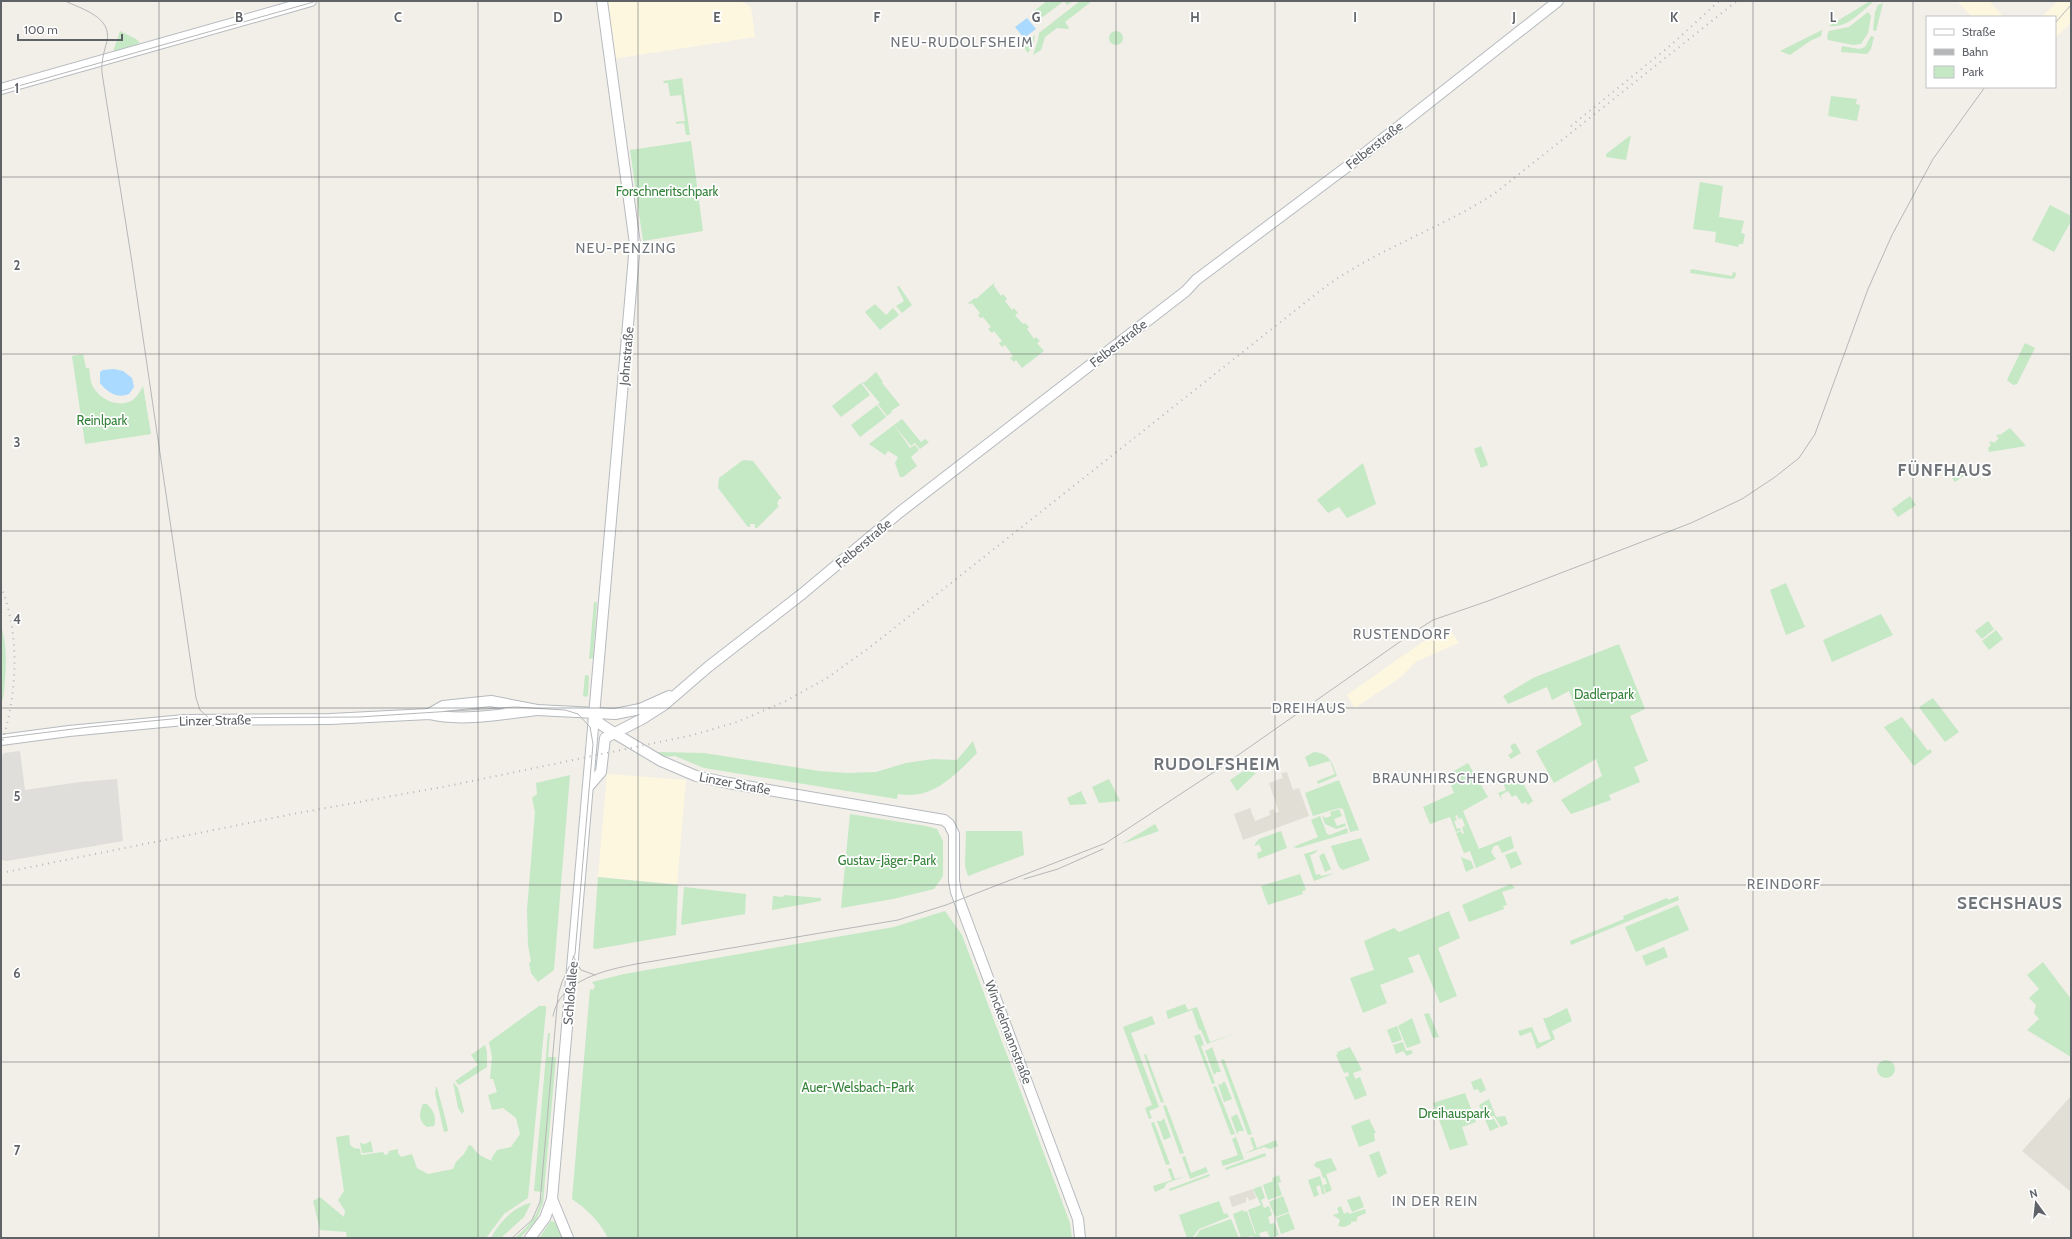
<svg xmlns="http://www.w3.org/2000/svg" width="2072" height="1239" font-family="Cabin,sans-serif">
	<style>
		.commercial { fill: #fef7e0 }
		.industrial { fill: #e0deda }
		.education { fill: #e1ded6 }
		.green { fill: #c5e8c5 }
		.water { fill: #aadaff }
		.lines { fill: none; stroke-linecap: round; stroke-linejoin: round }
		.secondary-casing { stroke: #b6babf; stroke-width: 12 }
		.secondary { stroke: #fff; stroke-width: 10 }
		.tram { stroke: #b6b7b8; stroke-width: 1 }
		.rail { stroke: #b6b7b8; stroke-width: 2; stroke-dasharray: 1 5; stroke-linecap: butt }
		.grid { fill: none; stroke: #5f6368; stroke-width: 1; stroke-opacity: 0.55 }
		.labels { text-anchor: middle; stroke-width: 3.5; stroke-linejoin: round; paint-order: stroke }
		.street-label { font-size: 13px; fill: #5f6368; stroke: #fff }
		.park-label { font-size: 13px; fill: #348238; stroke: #fff }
		.neighbourhood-label { font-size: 14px; letter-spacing: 1px; fill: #70757a; stroke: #fff }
		.district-label { font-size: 17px; font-weight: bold; letter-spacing: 1px; fill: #70757a; stroke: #fff }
		.grid-label { font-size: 13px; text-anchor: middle; font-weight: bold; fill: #5f6368; stroke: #fff; stroke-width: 3.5; stroke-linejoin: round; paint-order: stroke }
	</style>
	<rect width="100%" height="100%" fill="#f1efe8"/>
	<g class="commercial">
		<polygon points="605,1 740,1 751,7 755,37 613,59"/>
		<polygon points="1957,1 1989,1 2004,17 1972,17"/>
		<polygon points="2058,1 2071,1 2071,23 2055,38 2055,17 2041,17"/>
		<polygon points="1449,628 1459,643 1417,661 1401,677 1355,708 1347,695 1421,643"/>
		<polygon points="607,774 686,780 677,884 598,877"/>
	</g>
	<polygon class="industrial" points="20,751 25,790 80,782 117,779 123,841 7,861 1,860 1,757 4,753"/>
	<g class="education">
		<polygon points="1287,772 1293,790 1299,788 1309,816 1243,840 1234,814 1250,808 1255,821 1270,815 1269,811 1274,809 1275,813 1279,812 1269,783 1283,778 1281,773"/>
		<polygon points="2071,1096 2071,1192 2022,1151"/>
		<polygon points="1253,1189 1256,1198 1249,1201 1248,1197 1246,1198 1246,1202 1232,1207 1229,1197"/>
	</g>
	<g class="green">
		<polygon points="1047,1 1073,1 1067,5 1064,1 1040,19 1034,11"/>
		<polygon points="1080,1 1092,1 1065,22 1069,28 1068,29 1057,28 1045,37 1041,50 1033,55 1038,40 1039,33"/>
		<path d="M1870 1H1872V3C1858 14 1848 28 1829 26Z"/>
		<polygon points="1883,3 1876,31 1873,30 1875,12 1878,5"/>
		<polygon points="1868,12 1871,16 1868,33 1861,44 1853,45 1828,40 1827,36 1829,31 1849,27"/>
		<polygon points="1822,30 1821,36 1810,41 1790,55 1780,51"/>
		<circle cx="1116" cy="38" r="7"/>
		<polygon points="120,31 136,39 140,43 113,52"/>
		<polygon points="1035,35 1033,44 1028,53 1022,45"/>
		<polygon points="1871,36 1874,37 1871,49 1867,54 1841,52 1842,46 1859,49 1865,47"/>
		<polygon points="682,78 690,135 686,135 684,123 676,124 676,122 685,121 681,95 670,96 668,83 664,83 663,81"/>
		<polygon points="1831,96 1857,99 1856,104 1860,105 1857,121 1828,116"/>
		<polygon points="1631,135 1626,160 1606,157 1606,154"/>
		<polygon points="691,141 703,231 643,241 630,150"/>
		<polygon points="1700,182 1723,186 1719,217 1744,221 1741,233 1745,234 1743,244 1739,244 1738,247 1715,242 1716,232 1693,229"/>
		<polygon points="2050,205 2071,216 2071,221 2054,252 2032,240"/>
		<polygon points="1691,269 1732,276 1733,272 1736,273 1735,278 1731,279 1690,273"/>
		<polygon points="994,283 994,286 1001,296 1003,294 1007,299 1005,301 1012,310 1014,308 1018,313 1015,315 1023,324 1025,323 1029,327 1027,329 1034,339 1036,337 1040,341 1037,343 1044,351 1022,368 1016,360 1014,362 1010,358 1013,356 1005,345 1002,347 999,343 1002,341 994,331 992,333 988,329 991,327 983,317 980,318 978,315 980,313 972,303 970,304 968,303 975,298 976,299"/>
		<polygon points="899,286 912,305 902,313 896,306 904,301 897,287"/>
		<polygon points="875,304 886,315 893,308 899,315 880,330 865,312"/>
		<polygon points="2025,343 2035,348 2017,384 2013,385 2007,380"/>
		<path d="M83 354 86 368H89C90 374 90 381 93 387 100 399 118 408 131 401 137 398 140 391 143 386L151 434 85 444 72 356Z"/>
		<polygon points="876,372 883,382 882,383 900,405 891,411 892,412 887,416 878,404 880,403 862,382 865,382"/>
		<polygon points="861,383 870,395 841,417 832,406"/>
		<polygon points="877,405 886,417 860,437 851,425"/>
		<polygon points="902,419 921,442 925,439 929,442 920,449 915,443 911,446 894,425"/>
		<polygon points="894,425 910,448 915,445 919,450 911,457 917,466 903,477 900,477 895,463 898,457 888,451 885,455 869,444"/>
		<polygon points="2010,428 2026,446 1989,452 1988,448 1991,445 1989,443 1992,441 1994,443 1999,438 1996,436 1999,434 2000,435"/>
		<polygon points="1481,446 1488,465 1481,468 1474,449"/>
		<polygon points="743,460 753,461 782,499 779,499 777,504 779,506 757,528 755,528 755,524 750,524 750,527 748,527 718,488 719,478"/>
		<polygon points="1363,463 1376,504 1347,518 1339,507 1328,513 1317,500"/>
		<polygon points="1962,469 1966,474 1955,482 1952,478 1953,472"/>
		<polygon points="1910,496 1916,505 1898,517 1892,509"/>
		<polygon points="1786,583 1805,627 1786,635 1770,590"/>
		<polygon points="594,602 597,602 593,658 589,659"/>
		<polygon points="1881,614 1893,635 1832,662 1823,640"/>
		<polygon points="1988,621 1994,629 1982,639 1975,631"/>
		<path d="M1 624C8 649 6 674 3 700L1 698Z"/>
		<polygon points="1996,630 2003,639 1989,650 1982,641"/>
		<polygon points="1619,644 1645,709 1630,716 1648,761 1634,767 1640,782 1609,795 1611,800 1571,814 1561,800 1602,776 1596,759 1554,783 1536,751 1582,725 1569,691 1552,700 1547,687 1508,704 1503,696 1533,678"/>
		<polygon points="585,675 589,676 588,695 586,697 583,696"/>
		<polygon points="1933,698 1959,732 1945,742 1919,707"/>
		<polygon points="1902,717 1928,751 1930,749 1932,752 1914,766 1884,727"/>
		<path d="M973 741 977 753C954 776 933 800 898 794L897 799 704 768 675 756 664 757 657 752 704 753 819 771 847 773 876 772 906 763 933 759 957 760Z"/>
		<polygon points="1515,743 1521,753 1511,759 1508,755 1513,752 1510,746"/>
		<path d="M1314 752C1330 753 1332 763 1337 776L1318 784 1317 781 1335 774 1330 761 1309 767 1305 757Z"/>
		<polygon points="1468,763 1488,797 1463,811 1479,849 1511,836 1514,848 1502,853 1498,845 1494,846 1491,852 1496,859 1476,868 1470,851 1464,853 1456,833 1461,831 1462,834 1464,833 1462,827 1465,826 1462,818 1459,819 1457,815 1455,816 1457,820 1454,821 1457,829 1460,828 1461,830 1456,832 1450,817 1430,824 1423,807 1454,793 1447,775"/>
		<polygon points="1245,770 1256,773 1237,791 1230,780"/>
		<polygon points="570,775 554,970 538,982 531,973 529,963 531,962 528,945 527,910 535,812 532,798 537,794 536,783"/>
		<polygon points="1513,777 1517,782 1521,780 1533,801 1528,805 1526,802 1522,804 1516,795 1512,797 1508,791 1501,795 1502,800 1498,793 1506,790 1503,783"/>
		<polygon points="1109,779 1120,801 1099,803 1092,787"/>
		<polygon points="1339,780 1359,830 1350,832 1343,809 1339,808 1313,816 1305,793"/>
		<polygon points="1081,791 1087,804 1070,805 1067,798"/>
		<polygon points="1339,809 1342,816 1334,819 1337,826 1345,823 1346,826 1336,829 1325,824 1322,815 1325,818 1331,816 1330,812"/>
		<polygon points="850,814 926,826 937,829 943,841 943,876 934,889 893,899 841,908"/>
		<polygon points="1320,816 1327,834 1330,835 1347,828 1348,833 1298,848 1293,847 1318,837 1311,820"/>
		<polygon points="1155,824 1159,831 1122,844"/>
		<polygon points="966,831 1022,831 1024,855 968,876 965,866"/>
		<polygon points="1281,831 1287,848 1258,859 1257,853 1262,851 1259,844 1255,846 1255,844 1259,839"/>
		<polygon points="1361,838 1370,860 1343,870 1339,867 1331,846"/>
		<polygon points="1318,850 1315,853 1310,855 1316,875 1320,874 1321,876 1335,873 1314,881 1304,854"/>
		<polygon points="1516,851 1522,864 1511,869 1505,855"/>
		<polygon points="1324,853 1331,869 1325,872 1319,856"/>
		<polygon points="1461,857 1471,861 1474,868 1466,872"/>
		<polygon points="1300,874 1306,890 1302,891 1303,894 1268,905 1261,886"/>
		<polygon points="598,877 678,885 676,935 596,949 593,948"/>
		<polygon points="1511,884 1515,888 1502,892 1507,905 1503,906 1504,909 1469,922 1462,905"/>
		<polygon points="684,887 746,894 745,914 681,925"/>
		<polygon points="784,895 821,898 821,901 772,910 773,896 783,897"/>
		<polygon points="1678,896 1679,900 1571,945 1570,941 1624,919 1623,916 1667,898 1668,900"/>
		<polygon points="1678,905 1689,930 1636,952 1625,927"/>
		<path d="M945 911 962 935 1070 1223 1072 1238H608C599 1221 588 1210 572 1199L590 989 593 990 595 986 592 982 624 974 894 927Z"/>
		<polygon points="1449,911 1460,938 1438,948 1457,996 1440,1003 1419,954 1408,958 1414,972 1380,985 1387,1003 1363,1013 1350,978 1374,970 1364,941 1394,928 1399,932"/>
		<polygon points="967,937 968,937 1012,1055 1010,1055"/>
		<polygon points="1664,947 1668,957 1646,966 1642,956"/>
		<polygon points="2043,962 2071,999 2071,1057 2027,1030 2039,1019 2034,1013 2036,1005 2029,998 2039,989 2027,975"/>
		<polygon points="1185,1004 1188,1010 1197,1007 1210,1042 1236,1033 1207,1044 1201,1030 1199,1030 1192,1010 1168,1019 1166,1011"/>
		<path d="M539 1006H546V1010L528 1198 504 1214 486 1238H347L346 1232 320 1230 313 1201 320 1197 344 1217 345 1211 338 1200 344 1191 336 1137 349 1135 350 1145 354 1148 360 1149 361 1155 383 1152 385 1155 388 1154 389 1151 398 1149V1153L401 1157 412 1154 417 1168 428 1174 453 1169 456 1162 464 1154 469 1145 472 1146C475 1153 485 1159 493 1161L491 1159 497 1150 511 1147 520 1134 516 1118 503 1108 492 1110 488 1095 497 1092 493 1079H490L492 1057 489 1042Z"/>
		<polygon points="1567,1008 1572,1021 1552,1031 1555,1039 1537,1049 1531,1032 1520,1036 1518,1031 1532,1027 1539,1043 1551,1039 1543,1018 1547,1018"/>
		<polygon points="1429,1013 1439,1037 1433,1038 1424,1014"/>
		<polygon points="1152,1016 1155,1024 1131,1033 1159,1107 1149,1111 1152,1118 1149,1119 1145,1108 1152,1105 1123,1027"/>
		<polygon points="1412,1018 1421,1043 1407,1048 1398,1026"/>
		<polygon points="1397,1026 1402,1040 1392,1043 1387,1030"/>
		<path d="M548 1033H550L548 1057H556L543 1203 536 1221 520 1238H515C531 1224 540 1214 542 1192L534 1191Z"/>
		<polygon points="1200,1034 1204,1045 1201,1046 1215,1083 1212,1084 1194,1036"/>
		<polygon points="1403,1042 1406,1051 1411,1050 1413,1053 1407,1056 1403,1051 1396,1054 1393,1045"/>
		<polygon points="485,1045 487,1052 487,1067 459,1085 455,1081 478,1065 471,1055"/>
		<polygon points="1212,1047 1221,1072 1217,1072 1214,1075 1205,1050 1208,1050"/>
		<polygon points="1350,1047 1362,1070 1353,1073 1355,1079 1360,1077 1367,1095 1355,1100 1345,1077 1349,1076 1348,1072 1344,1073 1336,1055 1338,1054 1337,1052"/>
		<polygon points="1146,1054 1164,1102 1161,1103 1144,1055"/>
		<polygon points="1224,1059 1252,1134 1248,1135 1221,1060"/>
		<circle cx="1886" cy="1069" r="9"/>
		<polygon points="1014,1063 1015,1063 1072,1217 1071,1217"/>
		<polygon points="1481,1078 1486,1090 1480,1093 1478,1089 1474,1090 1471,1082"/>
		<polygon points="453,1082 458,1088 464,1111 462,1114 458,1108"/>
		<polygon points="1223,1082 1225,1082 1232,1099 1224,1102 1218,1084 1221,1085"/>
		<polygon points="1216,1086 1235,1134 1231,1135 1213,1087"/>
		<path d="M436 1087H437C441 1104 446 1118 448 1131L444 1132 435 1093Z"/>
		<polygon points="1465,1093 1476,1122 1462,1127 1468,1145 1450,1150 1433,1103"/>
		<polygon points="1489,1099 1496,1117 1505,1116 1508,1124 1501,1127 1494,1116 1489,1117 1490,1120 1494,1119 1499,1127 1490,1131 1479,1105"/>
		<path d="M423 1104H427C433 1110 437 1117 434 1126L427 1127C418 1121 419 1113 423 1104Z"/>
		<polygon points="1166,1105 1184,1153 1180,1154 1163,1106"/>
		<polygon points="1237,1114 1244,1131 1239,1131 1237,1134 1231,1117"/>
		<polygon points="1164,1118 1171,1137 1164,1140 1157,1121 1161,1121"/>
		<polygon points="1369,1119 1376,1133 1374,1133 1375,1141 1359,1147 1351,1126"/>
		<polygon points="1154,1122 1170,1164 1166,1165 1151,1123"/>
		<polygon points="1236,1137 1244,1159 1223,1166 1221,1161 1238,1155 1232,1139"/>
		<polygon points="1253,1137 1257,1148 1276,1140 1278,1146 1270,1149 1264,1147 1244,1154 1254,1149 1250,1138"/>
		<polygon points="371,1141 373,1152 362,1153 360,1143 365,1144"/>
		<polygon points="1379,1151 1387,1173 1378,1178 1369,1155"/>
		<polygon points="1265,1153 1266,1156 1226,1170 1225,1168"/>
		<polygon points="1185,1156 1191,1173 1206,1167 1208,1172 1190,1179 1182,1157"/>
		<polygon points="1331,1158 1337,1170 1326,1174 1332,1190 1326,1193 1323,1185 1327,1184 1325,1178 1323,1178 1320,1169 1314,1166 1316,1162"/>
		<polygon points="1171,1168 1175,1179 1186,1176 1167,1183 1164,1188 1155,1192 1153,1186 1172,1180 1168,1169"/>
		<polygon points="1209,1174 1210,1176 1170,1191 1169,1189"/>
		<polygon points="1279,1175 1281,1182 1278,1183 1282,1195 1268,1200 1263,1185 1273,1181 1272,1178"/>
		<polygon points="1320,1176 1325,1194 1322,1194 1320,1185 1316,1187 1319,1195 1314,1197 1308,1180"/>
		<polygon points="1261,1186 1265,1198 1261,1200 1264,1208 1269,1206 1272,1215 1268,1217 1270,1224 1275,1223 1279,1235 1270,1238 1267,1231 1259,1233 1261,1238 1254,1238 1253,1236 1241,1238 1233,1214 1243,1210 1244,1212 1247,1211 1255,1234 1256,1234 1248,1210 1261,1205 1253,1189"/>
		<polygon points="1283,1196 1289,1212 1275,1217 1269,1202"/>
		<polygon points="1360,1196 1364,1207 1352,1212 1347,1200"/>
		<polygon points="1219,1201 1224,1214 1227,1213 1229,1217 1199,1229 1193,1237 1194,1238 1187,1238 1179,1215"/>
		<path d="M531 1203 524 1217 502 1237 491 1238C499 1223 514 1206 531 1203Z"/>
		<polygon points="1341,1206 1344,1214 1348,1212 1349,1214 1365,1209 1366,1213 1357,1217 1357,1221 1351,1222 1351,1224 1344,1227 1338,1226 1340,1220 1333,1215 1339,1213 1337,1208"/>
		<polygon points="1289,1213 1295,1229 1281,1234 1276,1218"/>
		<polygon points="1231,1219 1239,1238 1195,1238 1200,1230"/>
		<polygon points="551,1221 555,1222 562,1238 539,1238"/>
	</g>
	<g class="water">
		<polygon points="1027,18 1036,29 1024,38 1015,27"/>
		<path d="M114 369 123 371 132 378 134 387 129 394C117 399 107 392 100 383V372L103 370Z"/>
	</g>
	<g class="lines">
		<defs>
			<g id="secondary">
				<polyline points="1,89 311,1"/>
				<polyline points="594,713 599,723 614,733 661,761 696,776 728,783 944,820 949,824 954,834 954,881 956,892 1078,1219 1080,1238"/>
				<polyline points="429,714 443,706 491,701 537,710 615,714 640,709 669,696"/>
				<path d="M1 740 69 731 184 720 330 719 429 714C461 722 505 714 537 710"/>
				<polyline points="588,787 601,772 605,738 642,719 664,705 708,667 802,594 900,512 1186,291 1196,280 1360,157 1558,1"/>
				<polyline points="552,1199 568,1238"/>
				<polyline points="530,1238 545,1218 552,1199 635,244 602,1"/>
			</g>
		</defs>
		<use href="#secondary" class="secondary-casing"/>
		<use href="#secondary" class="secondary"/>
		<g class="tram">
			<path d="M65 1C82 9 112 17 107 41 104 52 101 62 102 73L131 256 196 698 200 710 210 719"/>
			<polyline points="2055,23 2071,5"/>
			<polyline points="1,91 317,1"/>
			<polyline points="1,738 89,727 182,718 359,717 515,707 565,710 578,714 590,727 593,744 575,954 562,982 558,995 540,1202 532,1220 512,1238"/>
			<polyline points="1024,879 1058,869 1103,849"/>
			<polyline points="573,956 581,970 595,975"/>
			<path d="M553 1016C559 980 606 970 636 964L898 920 946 905 1106 843 1214 772 1411 634 1433 620 1488 601 1691 523 1742 499 1775 477 1799 458 1815 434 1868 289 1892 235 1933 159 1985 87"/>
		</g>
		<g class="rail">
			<polyline points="1571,126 1671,45 1719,1"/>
			<path d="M1 586C21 638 17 694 1 746"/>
			<path d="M1 873 293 814 453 785 693 735 737 722 786 701 827 678 869 648 1321 290C1374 250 1438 230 1494 194L1737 1"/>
		</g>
	</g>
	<path class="grid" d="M159 1V1238M319 1V1238M478 1V1238M638 1V1238M797 1V1238M956 1V1238M1116 1V1238M1275 1V1238M1434 1V1238M1594 1V1238M1753 1V1238M1913 1V1238M1 177H2071M1 354H2071M1 531H2071M1 708H2071M1 885H2071M1 1062H2071"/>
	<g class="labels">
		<g class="street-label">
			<text transform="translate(1374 145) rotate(-38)" y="5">Felberstraße</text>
			<text transform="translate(1118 343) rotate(-38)" y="5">Felberstraße</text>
			<text transform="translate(626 356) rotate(-85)" y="5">Johnstraße</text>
			<text transform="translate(863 543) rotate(-40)" y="5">Felberstraße</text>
			<text transform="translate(215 720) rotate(-1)" y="5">Linzer Straße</text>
			<text transform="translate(735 783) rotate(11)" y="5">Linzer Straße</text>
			<text transform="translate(570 993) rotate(-85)" y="5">Schloßallee</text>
			<text transform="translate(1009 1032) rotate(69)" y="5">Winckelmannstraße</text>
		</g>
		<g class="park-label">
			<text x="667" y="196">Forschneritschpark</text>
			<text x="102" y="425">Reinlpark</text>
			<text x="1604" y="699">Dadlerpark</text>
			<text x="887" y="865">Gustav-Jäger-Park</text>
			<text x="858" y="1092">Auer-Welsbach-Park</text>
			<text x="1454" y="1118">Dreihauspark</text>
		</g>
		<g class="neighbourhood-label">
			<text x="962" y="47">NEU-RUDOLFSHEIM</text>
			<text x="626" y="253">NEU-PENZING</text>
			<text x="1402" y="639">RUSTENDORF</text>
			<text x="1309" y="713">DREIHAUS</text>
			<text x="1461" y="783">BRAUNHIRSCHENGRUND</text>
			<text x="1784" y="889">REINDORF</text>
			<text x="1435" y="1206">IN DER REIN</text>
		</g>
		<g class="district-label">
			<text x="1945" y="476">FÜNFHAUS</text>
			<text x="1217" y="770">RUDOLFSHEIM</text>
			<text x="2010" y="909">SECHSHAUS</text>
		</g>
	</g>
	<g class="grid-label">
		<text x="239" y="22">B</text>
		<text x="398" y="22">C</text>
		<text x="558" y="22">D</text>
		<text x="717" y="22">E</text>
		<text x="877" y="22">F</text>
		<text x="1036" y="22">G</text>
		<text x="1195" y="22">H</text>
		<text x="1355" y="22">I</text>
		<text x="1514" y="22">J</text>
		<text x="1674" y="22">K</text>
		<text x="1833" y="22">L</text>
		<text x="17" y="93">1</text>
		<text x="17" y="270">2</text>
		<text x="17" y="447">3</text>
		<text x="17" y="624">4</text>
		<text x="17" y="801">5</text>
		<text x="17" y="978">6</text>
		<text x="17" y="1155">7</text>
	</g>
	<rect width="2072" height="1239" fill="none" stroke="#5f6368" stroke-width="4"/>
	<rect x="1926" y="16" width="130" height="72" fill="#ffffff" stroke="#bfc1c3"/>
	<rect x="1934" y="29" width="20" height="6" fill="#ffffff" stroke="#bfc1c3"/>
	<text x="1962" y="36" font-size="12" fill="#5f6368">Straße</text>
	<rect x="1934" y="49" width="20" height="6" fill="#b6b7b8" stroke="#bfc1c3"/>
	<text x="1962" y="56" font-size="12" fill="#5f6368">Bahn</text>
	<rect x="1934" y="66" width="20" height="12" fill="#c5e8c5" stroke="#bfc1c3"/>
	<text x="1962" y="76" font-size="12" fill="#5f6368">Park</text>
	<g transform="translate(2036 1203) rotate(345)" stroke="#ffffff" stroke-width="3" paint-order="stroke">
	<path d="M0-3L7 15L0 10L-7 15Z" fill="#5f6368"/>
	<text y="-6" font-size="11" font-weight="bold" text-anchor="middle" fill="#5f6368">N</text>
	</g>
	<path d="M18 34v6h104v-6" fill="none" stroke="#5f6368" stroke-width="2"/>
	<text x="24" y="34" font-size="12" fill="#5f6368" stroke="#ffffff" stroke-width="3" paint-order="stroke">100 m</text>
</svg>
